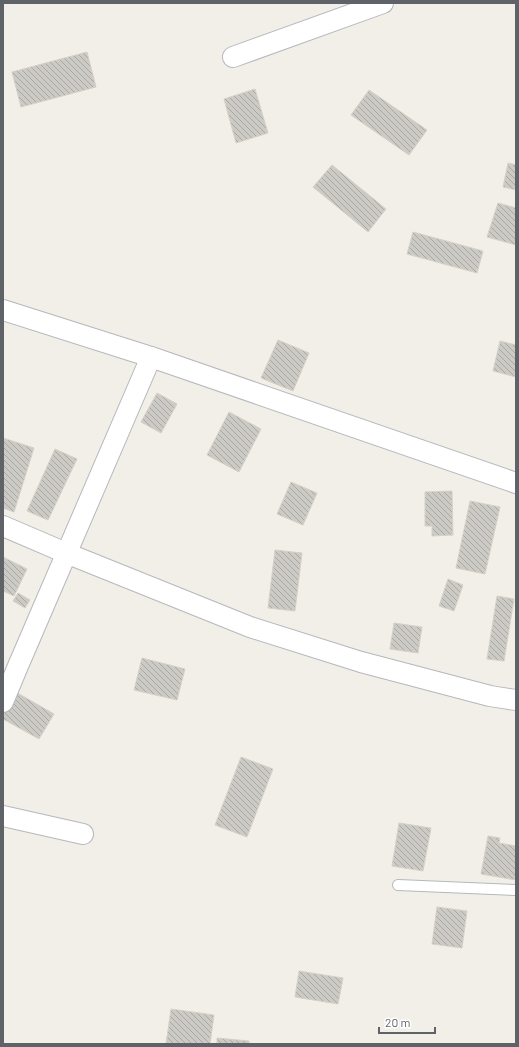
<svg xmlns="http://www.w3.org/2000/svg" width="519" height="1047" font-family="Barlow,sans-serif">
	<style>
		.building { fill: url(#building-back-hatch); stroke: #d6d1c6 }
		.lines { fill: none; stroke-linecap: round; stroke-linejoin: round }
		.lane-casing { stroke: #b5b8bc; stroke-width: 12 }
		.street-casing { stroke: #b5b8bc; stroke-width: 22 }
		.lane { stroke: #fff; stroke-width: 10 }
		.street { stroke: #fff; stroke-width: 20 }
	</style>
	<defs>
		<pattern id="building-back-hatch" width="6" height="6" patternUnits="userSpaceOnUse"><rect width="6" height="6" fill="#cccac5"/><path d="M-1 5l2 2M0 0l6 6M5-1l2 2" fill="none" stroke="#a9a8a4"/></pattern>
	</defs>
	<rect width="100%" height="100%" fill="#f1efe8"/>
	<g class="building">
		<polygon points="87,52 96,87 21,107 12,72"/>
		<polygon points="255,89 268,133 236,143 224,99"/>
		<polygon points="369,90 427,130 409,155 351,115"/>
		<polygon points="508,163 516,165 516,190 503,187"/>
		<polygon points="332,165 386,209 368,232 313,187"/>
		<polygon points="498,203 516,208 516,245 487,237"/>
		<polygon points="413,232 483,251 477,273 407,254"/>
		<polygon points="278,340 309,353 293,391 261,378"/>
		<polygon points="500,341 516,345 516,377 493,371"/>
		<polygon points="157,393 177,404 161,433 141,422"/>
		<polygon points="229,412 261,429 239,472 207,455"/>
		<polygon points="3,438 34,448 14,512 3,508"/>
		<polygon points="55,449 77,459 48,520 27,511"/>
		<polygon points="291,482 317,493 303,525 277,514"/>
		<polygon points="452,491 453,535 432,536 432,526 425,526 425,492"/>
		<polygon points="470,501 500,507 485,574 456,568"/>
		<polygon points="275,550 302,553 295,611 268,608"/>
		<polygon points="3,557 27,569 14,596 3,591"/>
		<polygon points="448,579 463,585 454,611 439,606"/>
		<polygon points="18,593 30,600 25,608 13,601"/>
		<polygon points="497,596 514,599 504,661 487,659"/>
		<polygon points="394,623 422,627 418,653 390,649"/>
		<polygon points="142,658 185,669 177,700 134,690"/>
		<polygon points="14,691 54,714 39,739 3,719 3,711"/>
		<polygon points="241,757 273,769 247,837 215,825"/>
		<polygon points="399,823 431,828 423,871 392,866"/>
		<polygon points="488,836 500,838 499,843 516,846 516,880 481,874"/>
		<polygon points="437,907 467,911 462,948 432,944"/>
		<polygon points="299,971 343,978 338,1004 295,997"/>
		<polygon points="171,1009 214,1015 210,1044 166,1044"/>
		<polygon points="217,1038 249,1041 249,1044 217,1044"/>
	</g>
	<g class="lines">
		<defs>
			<polyline id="lane" points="398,885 516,890"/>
			<g id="street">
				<polyline points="233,57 383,3"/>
				<polyline points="3,310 151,357 516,483"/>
				<polyline points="3,526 66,553 250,627 361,662 490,696 516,700"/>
				<polyline points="3,702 18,666 151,357"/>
				<polyline points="3,816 83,834"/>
			</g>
		</defs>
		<use href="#lane" class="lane-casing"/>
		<use href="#street" class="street-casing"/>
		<use href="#lane" class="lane"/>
		<use href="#street" class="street"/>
	</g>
	<rect width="519" height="1047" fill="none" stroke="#5f6368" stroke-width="8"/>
	<path d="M379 1027v6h56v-6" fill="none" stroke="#5f6368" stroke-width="2"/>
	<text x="385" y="1027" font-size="12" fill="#5f6368" stroke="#ffffff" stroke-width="3" paint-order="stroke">20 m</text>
</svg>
